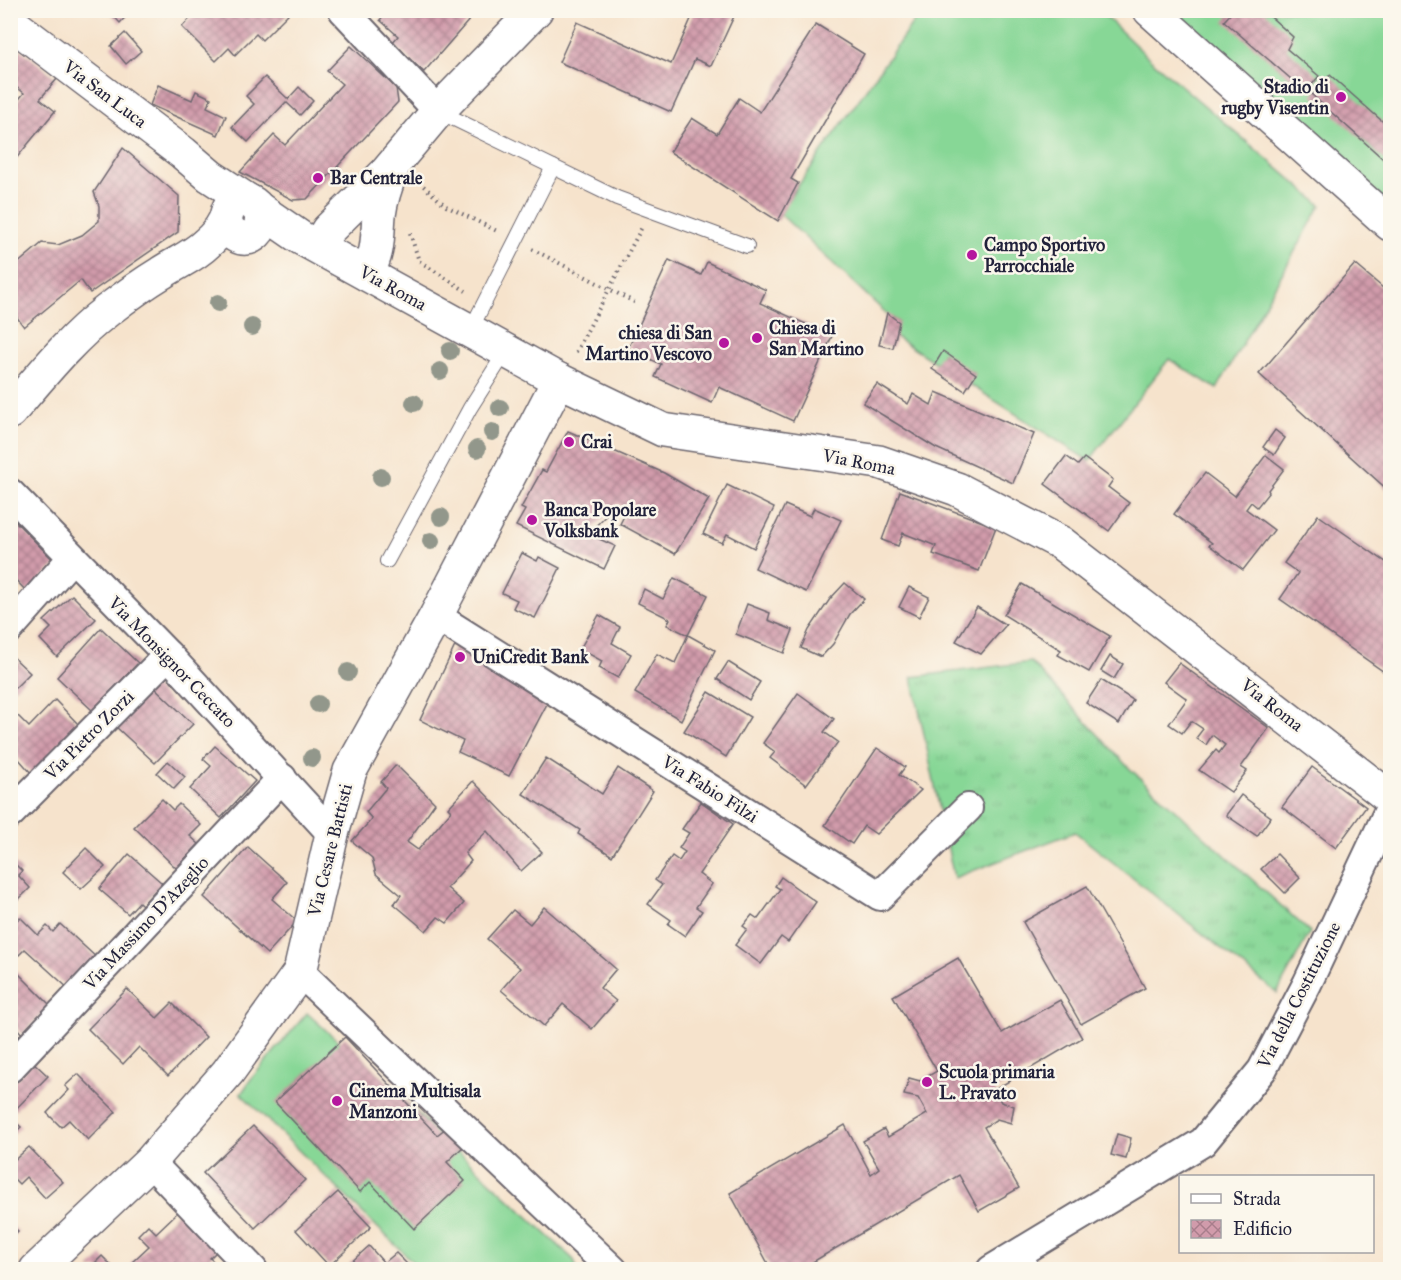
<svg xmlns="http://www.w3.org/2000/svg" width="1401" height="1280" font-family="'IM FELL Great Primer',serif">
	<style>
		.grass { fill: url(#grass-tufts); stroke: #547c68; stroke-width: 1.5 }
		.garden { fill: #87d796; stroke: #547c68; stroke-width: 1.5 }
		.building { fill: url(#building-cross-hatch) }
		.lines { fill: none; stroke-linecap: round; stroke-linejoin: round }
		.lane-casing { stroke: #6c666e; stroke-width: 16 }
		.street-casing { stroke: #6c666e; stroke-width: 32 }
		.secondary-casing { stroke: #6c666e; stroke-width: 36 }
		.path { stroke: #6c666e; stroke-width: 4; stroke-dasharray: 1.5 4.5; stroke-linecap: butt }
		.lane { stroke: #fff; stroke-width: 14 }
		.street { stroke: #fff; stroke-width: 28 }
		.secondary { stroke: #fff; stroke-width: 33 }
		.tree { fill: #92978b }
		.poi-dot { fill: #b5179e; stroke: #fbf7ec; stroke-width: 2 }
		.labels { text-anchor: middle; stroke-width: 5; stroke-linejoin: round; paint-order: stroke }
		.poi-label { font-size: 18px; font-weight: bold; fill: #22223b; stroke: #fbf7ec; text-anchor: start }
		.street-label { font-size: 18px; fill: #22223b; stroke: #fbf7ec }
	</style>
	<defs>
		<pattern id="grass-tufts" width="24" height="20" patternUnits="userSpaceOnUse" patternTransform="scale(1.5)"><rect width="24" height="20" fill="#87d796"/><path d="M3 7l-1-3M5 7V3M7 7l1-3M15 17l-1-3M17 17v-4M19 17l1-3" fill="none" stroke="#74b882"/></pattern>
		<pattern id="building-cross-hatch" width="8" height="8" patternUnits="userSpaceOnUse" patternTransform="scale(1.5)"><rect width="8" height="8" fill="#d19bab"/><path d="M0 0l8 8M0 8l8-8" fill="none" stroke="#a97e8c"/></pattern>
	</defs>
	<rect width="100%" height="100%" fill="#fbf7ec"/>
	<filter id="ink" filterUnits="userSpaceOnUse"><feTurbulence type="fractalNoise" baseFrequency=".0167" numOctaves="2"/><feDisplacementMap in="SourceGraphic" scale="12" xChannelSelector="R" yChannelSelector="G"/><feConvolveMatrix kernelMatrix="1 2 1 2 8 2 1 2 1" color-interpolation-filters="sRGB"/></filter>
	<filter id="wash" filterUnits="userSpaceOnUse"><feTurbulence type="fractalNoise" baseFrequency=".008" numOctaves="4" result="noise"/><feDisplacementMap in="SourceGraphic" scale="24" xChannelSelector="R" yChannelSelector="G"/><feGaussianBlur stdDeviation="1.35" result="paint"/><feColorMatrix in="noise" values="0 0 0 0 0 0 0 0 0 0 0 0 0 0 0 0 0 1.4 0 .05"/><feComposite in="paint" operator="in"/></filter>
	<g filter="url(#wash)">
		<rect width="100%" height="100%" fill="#f6e3cc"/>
		<polygon class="grass" points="1031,662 1128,767 1310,932 1277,993 1075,832 954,878 912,677"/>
		<g class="garden">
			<polygon points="922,10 1100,11 1150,59 1321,205 1217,389 1169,359 1089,461 883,329 889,316 779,213"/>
			<polygon points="1161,11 1390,11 1390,210"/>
			<polygon points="307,1013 410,1106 574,1260 577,1269 420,1269 241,1094 251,1079"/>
		</g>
		<g id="blocks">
			<g class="building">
				<polygon points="108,10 132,10 120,23"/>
				<polygon points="198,10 285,10 288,14 262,40 256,34 235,55 229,48 216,61 182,27"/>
				<polygon points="388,10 460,10 470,19 424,72 392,43 398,36 380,20"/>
				<polygon points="695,10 727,10 735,14 711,66 695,59 671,112 559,62 577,22 671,64"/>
				<polygon points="941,10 956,10 947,18"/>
				<polygon points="1234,10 1263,10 1293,37 1287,49 1319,76 1306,92 1224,21"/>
				<polygon points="816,24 864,54 791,179 798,183 778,221 670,152 692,118 717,134 739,98 760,112"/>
				<polygon points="125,33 141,51 126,64 111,46"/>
				<polygon points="15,45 57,79 40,99 55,111 10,166 10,110 24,93 10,82 10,50"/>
				<polygon points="351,46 396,88 398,102 307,199 293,200 240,172 274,135 285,145 342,84 327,71"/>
				<polygon points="1330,75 1390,128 1390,165 1312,95"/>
				<polygon points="265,77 288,99 299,87 313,101 300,115 286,102 248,142 232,127 254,104 246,96"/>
				<polygon points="158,85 192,100 196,91 211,98 207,107 226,116 218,135 150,105"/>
				<polygon points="123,148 179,196 178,232 90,293 81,280 24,327 10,308 10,270 42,243 58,245 82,235 99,221 99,206 94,192"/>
				<polygon points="669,260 701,275 707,262 766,290 760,303 832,336 793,421 719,387 712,403 655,377 661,364 628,349"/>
				<polygon points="1355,264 1390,294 1390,492 1259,374"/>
				<polygon points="887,313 899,322 893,348 879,345"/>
				<polygon points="943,351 976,374 965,391 932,369"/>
				<polygon points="877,384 908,404 913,394 931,405 936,392 1034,434 1013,483 936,448 863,403"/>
				<polygon points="1275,430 1285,438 1274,455 1263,447"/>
				<polygon points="568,431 664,473 709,499 675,554 620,524 628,508 617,504 588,534 615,546 604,569 516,526 525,510 521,508 542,470 546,472"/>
				<polygon points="1266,455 1284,469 1268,490 1269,492 1257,507 1251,502 1246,509 1274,530 1243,570 1209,545 1212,543 1174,514 1205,473 1235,496"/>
				<polygon points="1066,456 1078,465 1084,458 1113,480 1108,487 1129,503 1109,531 1045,484"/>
				<polygon points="727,485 774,508 754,548 727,534 722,543 703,534"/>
				<polygon points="900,491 996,527 979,571 933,554 936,546 903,533 898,546 882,540"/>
				<polygon points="785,505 810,516 814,508 841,520 806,592 755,568"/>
				<polygon points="1318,515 1390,565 1390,676 1280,599 1298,573 1284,563"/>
				<polygon points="10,516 57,564 27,592 10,574"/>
				<polygon points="522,553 537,561 539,557 560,568 535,618 513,608 517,600 502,593"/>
				<polygon points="674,578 708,595 688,635 667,625 670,619 638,603 644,589 663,599"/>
				<polygon points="845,583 864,599 850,614 833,644 821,657 801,648 809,630 830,599"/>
				<polygon points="1022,584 1110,636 1089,672 1058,655 1061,650 1004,615"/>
				<polygon points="909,587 929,597 919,617 899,607"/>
				<polygon points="72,595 96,619 57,657 40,639 51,628 44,621"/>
				<polygon points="747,604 770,613 768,620 793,630 784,653 736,634"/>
				<polygon points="977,607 1006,625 981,654 956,641"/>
				<polygon points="599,615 620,627 612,643 631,654 618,678 599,668 602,661 580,649"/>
				<polygon points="101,628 138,663 93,711 57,677"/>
				<polygon points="688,635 715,650 681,720 635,693 657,654 675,663"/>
				<polygon points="456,644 549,700 509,776 458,752 463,741 420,720"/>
				<polygon points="10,654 30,673 15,688 10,683"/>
				<polygon points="1110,656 1123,664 1114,679 1101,671"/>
				<polygon points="728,662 760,682 749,700 717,679"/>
				<polygon points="1179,663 1269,728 1241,767 1247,771 1231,792 1199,770 1216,750 1219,753 1225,745 1212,735 1206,745 1196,738 1203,729 1191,721 1182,733 1169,724 1187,699 1164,682"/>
				<polygon points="1101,680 1133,700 1119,724 1086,703"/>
				<polygon points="153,686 193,724 155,763 115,726"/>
				<polygon points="709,692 750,717 726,757 684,731"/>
				<polygon points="798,693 834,719 824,732 838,742 806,785 770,758 775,752 763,743"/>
				<polygon points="55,700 78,724 51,752 53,755 32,774 10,749 10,714 13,711 29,727"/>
				<polygon points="215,746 255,781 221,818 190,789 211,766 203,759"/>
				<polygon points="877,748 905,767 899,775 921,790 876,834 864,826 852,844 825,825"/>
				<polygon points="546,758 602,794 618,768 653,791 612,856 578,834 580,830 523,794"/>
				<polygon points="168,761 185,777 174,789 157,773"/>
				<polygon points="396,765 435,803 407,842 418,850 451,811 448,808 473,781 542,852 521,871 487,831 465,853 471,861 447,888 464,903 447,923 438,917 426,931 394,904 401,895 376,874 372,858 352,841 372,819 366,812 386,788 381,782"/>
				<polygon points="1312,767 1366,807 1336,848 1282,807"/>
				<polygon points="1241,795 1271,817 1257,836 1226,815"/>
				<polygon points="162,799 173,810 179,804 201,825 190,836 199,844 176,868 134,827"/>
				<polygon points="701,802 733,824 699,874 712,884 696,907 702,911 685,936 668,924 671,920 648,904 662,885 655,880 672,856 679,861 685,852 679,848 689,833 682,829"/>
				<polygon points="248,847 287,882 272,899 297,921 267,954 204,897"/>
				<polygon points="86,848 105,867 81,889 63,872"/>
				<polygon points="129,854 162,883 142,905 139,902 128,914 99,889"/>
				<polygon points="1277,854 1300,878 1285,893 1261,869"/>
				<polygon points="10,859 22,871 18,875 30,888 14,904 10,901"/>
				<polygon points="781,877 816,902 788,942 781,937 761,964 735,945 747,929 743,926 752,915 758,919 780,889 775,886"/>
				<polygon points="1087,886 1145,988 1081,1024 1023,922"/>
				<polygon points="544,907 616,969 600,988 616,1001 592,1029 563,1004 544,1026 501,990 520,968 487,939 513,910 530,924"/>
				<polygon points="20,917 38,935 47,926 53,932 60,924 98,959 69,989 25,949 19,955 10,947 10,928"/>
				<polygon points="958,958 1002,1033 1060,1000 1082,1038 994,1090 1001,1102 1014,1106 1011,1123 997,1119 984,1127 1019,1188 979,1211 959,1175 801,1269 771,1269 730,1193 845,1125 871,1174 879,1168 863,1141 884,1129 888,1137 927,1114 918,1098 904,1095 909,1078 920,1081 937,1071 893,996"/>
				<polygon points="14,969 50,1005 22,1034 10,1020 10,973"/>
				<polygon points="127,989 157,1018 172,1003 206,1037 168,1076 139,1047 123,1064 88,1029"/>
				<polygon points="345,1037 437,1135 446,1128 463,1147 447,1162 465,1181 414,1229 370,1182 360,1192 275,1102"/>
				<polygon points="33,1062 48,1076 10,1115 10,1086"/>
				<polygon points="78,1074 116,1112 88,1140 69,1120 61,1127 47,1113 69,1090 65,1086"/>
				<polygon points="10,1117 21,1127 10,1137"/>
				<polygon points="253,1126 305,1180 255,1228 203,1173"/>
				<polygon points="1117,1134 1131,1138 1126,1159 1111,1155"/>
				<polygon points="29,1147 63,1182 45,1198 26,1177 19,1184 10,1175 10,1164"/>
				<polygon points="338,1192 371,1227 329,1266 296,1230"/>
				<polygon points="179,1211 217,1251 210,1258 221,1269 182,1269 176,1263 169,1269 136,1269 130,1264 149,1246 138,1235 148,1225 156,1233"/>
				<polygon points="10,1224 18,1231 10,1239"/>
				<polygon points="369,1246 384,1263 396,1253 412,1269 354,1269 349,1264"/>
				<polygon points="102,1256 115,1269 89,1269"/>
			</g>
		</g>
	</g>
	<g filter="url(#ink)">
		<use href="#blocks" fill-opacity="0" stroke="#6c666e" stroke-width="1.5"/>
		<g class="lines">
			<defs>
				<g id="lane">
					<polyline points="438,111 617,198 747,246"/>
					<polyline points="470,331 553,167"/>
					<polyline points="387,561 470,408 506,351"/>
					<polyline points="1023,1250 1034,1270"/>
				</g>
				<g id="street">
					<polyline points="343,10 438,111"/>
					<polyline points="10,493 168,655 332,834"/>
					<polyline points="436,616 880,896 968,808"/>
					<polyline points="10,628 72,558"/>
					<polyline points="10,814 168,655"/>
					<polyline points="300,972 613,1270"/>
					<polyline points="10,1068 282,778"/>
					<polyline points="150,1162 253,1270"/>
					<polyline points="991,1270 1203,1142 1262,1070 1307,984 1390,808"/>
				</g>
				<g id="secondary">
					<polyline points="1150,10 1390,224"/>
					<polyline points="10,22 183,153 210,176 250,202"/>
					<polyline points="259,209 301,238 559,380 663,430 879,462 957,489 1061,543 1390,798"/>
					<polyline points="318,246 328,230 386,173 438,111 536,10"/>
					<path d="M367 274C379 251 377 239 379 215 381 199 386 184 392 169"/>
					<path d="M10 412C41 376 71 338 108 310 125 297 143 284 161 273 176 263 194 256 207 243 213 238 220 230 224 222 228 215 226 208 234 203 253 192 271 218 256 233 244 245 228 234 225 221"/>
					<polyline points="36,1270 150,1162 228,1072 300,972 332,834 350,771 436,616 559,380"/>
				</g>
			</defs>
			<use href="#lane" class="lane-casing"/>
			<use href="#street" class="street-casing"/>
			<use href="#secondary" class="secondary-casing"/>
			<g class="path">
				<polyline points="419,182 446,206 499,232"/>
				<polyline points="410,233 419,261 466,291"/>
				<polyline points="532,249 638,304"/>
				<polyline points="576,352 642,227"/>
			</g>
			<use href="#lane" class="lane"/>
			<use href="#street" class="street"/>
			<use href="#secondary" class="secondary"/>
		</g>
		<g class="tree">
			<circle cx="218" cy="303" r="9"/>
			<circle cx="252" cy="327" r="9"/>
			<circle cx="450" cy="351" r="9"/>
			<circle cx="440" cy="371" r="9"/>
			<circle cx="414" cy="403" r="9"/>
			<circle cx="500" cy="408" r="9"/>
			<circle cx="492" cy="432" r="9"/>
			<circle cx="477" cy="449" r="9"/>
			<circle cx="381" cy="477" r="9"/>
			<circle cx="441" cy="517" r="9"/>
			<circle cx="431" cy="541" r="9"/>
			<circle cx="348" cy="672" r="9"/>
			<circle cx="318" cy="704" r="9"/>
			<circle cx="312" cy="758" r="9"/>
		</g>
	</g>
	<g class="poi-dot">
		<circle cx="1341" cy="97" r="6"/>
		<circle cx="318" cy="178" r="6"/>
		<circle cx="972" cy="255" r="6"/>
		<circle cx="757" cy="338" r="6"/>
		<circle cx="724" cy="343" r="6"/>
		<circle cx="569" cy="442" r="6"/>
		<circle cx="532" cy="520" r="6"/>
		<circle cx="460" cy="657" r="6"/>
		<circle cx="927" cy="1082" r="6"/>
		<circle cx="337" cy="1101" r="6"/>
	</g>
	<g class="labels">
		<g class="poi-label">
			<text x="1329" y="93" text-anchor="end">Stadio di<tspan x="1329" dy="21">rugby Visentin</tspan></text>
			<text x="330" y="184">Bar Centrale</text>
			<text x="984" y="251">Campo Sportivo<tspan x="984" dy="21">Parrocchiale</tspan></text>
			<text x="769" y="334">Chiesa di<tspan x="769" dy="21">San Martino</tspan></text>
			<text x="712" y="339" text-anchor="end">chiesa di San<tspan x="712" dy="21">Martino Vescovo</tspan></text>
			<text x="581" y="448">Crai</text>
			<text x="544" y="516">Banca Popolare<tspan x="544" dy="21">Volksbank</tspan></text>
			<text x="472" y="663">UniCredit Bank</text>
			<text x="939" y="1078">Scuola primaria<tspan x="939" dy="21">L. Pravato</tspan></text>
			<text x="349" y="1097">Cinema Multisala<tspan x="349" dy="21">Manzoni</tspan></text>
		</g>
		<g class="street-label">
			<text transform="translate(105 94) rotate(37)" y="6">Via San Luca</text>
			<text transform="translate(393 288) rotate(29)" y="6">Via Roma</text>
			<text transform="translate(859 462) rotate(11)" y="6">Via Roma</text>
			<text transform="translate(172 662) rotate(46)" y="6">Via Monsignor Ceccato</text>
			<text transform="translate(1272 705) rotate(38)" y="6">Via Roma</text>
			<text transform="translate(89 735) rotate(-45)" y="6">Via Pietro Zorzi</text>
			<text transform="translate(710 789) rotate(32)" y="6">Via Fabio Filzi</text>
			<text transform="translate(330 850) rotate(-76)" y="6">Via Cesare Battisti</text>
			<text transform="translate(146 923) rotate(-47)" y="6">Via Massimo D'Azeglio</text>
			<text transform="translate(1299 995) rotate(-63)" y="6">Via della Costituzione</text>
		</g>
	</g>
	<rect width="1401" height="1280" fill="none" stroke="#fbf7ec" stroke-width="36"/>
	<rect x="1179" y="1175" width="195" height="78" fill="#fbf7ec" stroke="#a4a2a5" stroke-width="1.5"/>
	<rect x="1191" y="1194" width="30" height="9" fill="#ffffff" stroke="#a4a2a5" stroke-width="1.5"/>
	<text x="1233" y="1205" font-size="18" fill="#22223b">Strada</text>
	<rect x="1191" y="1220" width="30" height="18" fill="url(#building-cross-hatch)" stroke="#a4a2a5" stroke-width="1.5"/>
	<text x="1233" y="1235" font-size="18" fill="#22223b">Edificio</text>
</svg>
